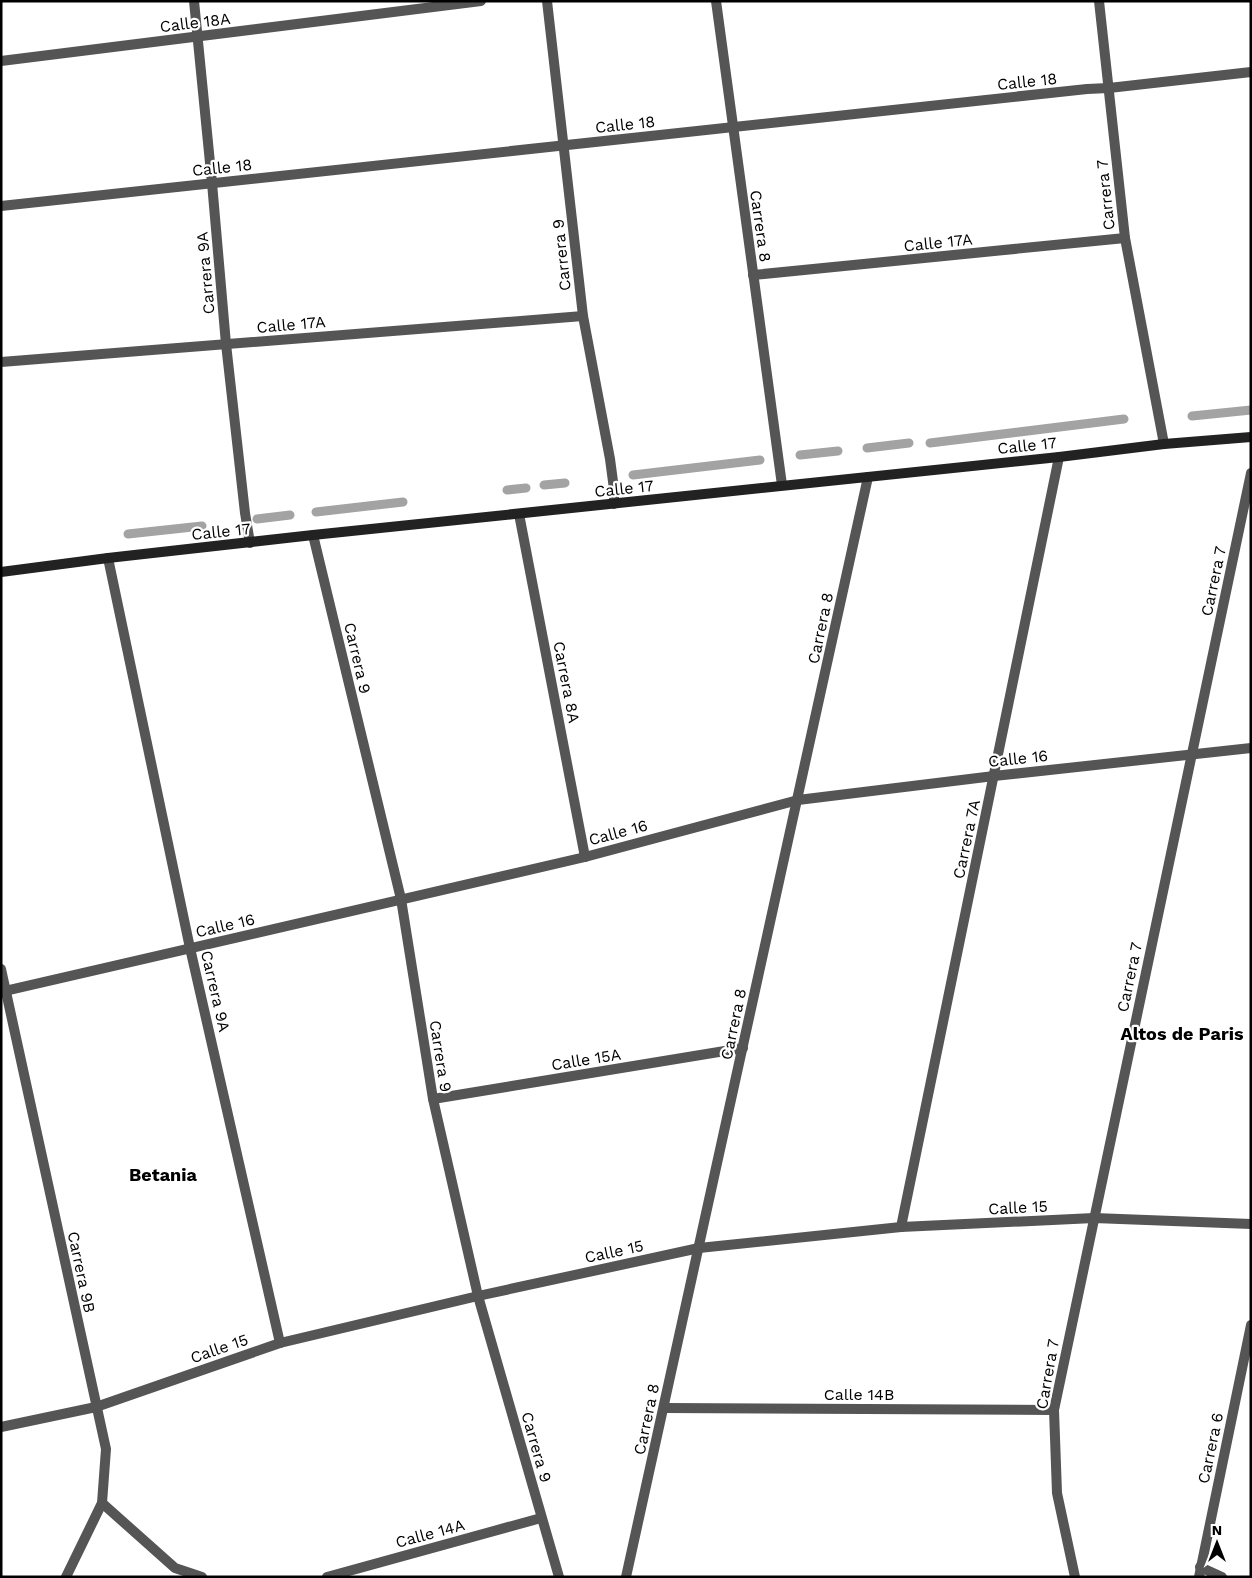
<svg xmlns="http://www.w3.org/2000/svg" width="1252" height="1578" font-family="'Work Sans',sans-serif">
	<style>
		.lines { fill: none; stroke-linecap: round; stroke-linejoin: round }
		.stream { stroke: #a3a3a3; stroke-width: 9 }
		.minor { stroke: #555; stroke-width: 10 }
		.secondary { stroke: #222; stroke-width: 10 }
		.labels { text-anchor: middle; stroke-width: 4.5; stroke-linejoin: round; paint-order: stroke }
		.street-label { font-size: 16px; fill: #000; stroke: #fff }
		.neighbourhood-label { font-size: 18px; font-weight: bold; fill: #000; stroke: #fff }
	</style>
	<rect width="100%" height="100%" fill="#fff"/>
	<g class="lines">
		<g class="stream">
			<polyline points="1192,416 1251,410"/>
			<polyline points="930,443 1124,419"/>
			<polyline points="867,448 909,443"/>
			<polyline points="800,455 838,451"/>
			<polyline points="633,475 760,460"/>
			<polyline points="544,485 565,483"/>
			<polyline points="507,490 526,488"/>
			<polyline points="316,512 403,502"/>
			<polyline points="257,519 290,515"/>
			<polyline points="128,534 202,526"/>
		</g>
		<g class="minor">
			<polyline points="194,1 212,183 226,344 245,513 250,543"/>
			<polyline points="547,1 583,316 610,459 614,489 614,504"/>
			<polyline points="716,1 782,485"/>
			<polyline points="1099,1 1125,238 1164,444"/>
			<polyline points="1,61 481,1"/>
			<polyline points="1,206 1087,89 1109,88 1251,72"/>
			<polyline points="753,275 1125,238"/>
			<polyline points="1,362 583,316"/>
			<polyline points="519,514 585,857"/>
			<polyline points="313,535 401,899 433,1099 478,1296 559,1577"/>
			<polyline points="108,558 190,948 280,1343"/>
			<polyline points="1,969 106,1449 102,1503 66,1577"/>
			<polyline points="1,992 585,857 798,800 994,776 1251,748"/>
			<polyline points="433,1099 743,1048"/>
			<polyline points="901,1227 1059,457"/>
			<polyline points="664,1408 1054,1410"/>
			<polyline points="1,1427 96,1407 280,1343 478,1296 699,1248 901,1227 1094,1218 1251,1224"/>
			<polyline points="102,1503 175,1568 202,1577"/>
			<polyline points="1200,1567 1222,1577"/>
			<polyline points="327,1577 541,1518"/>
			<polyline points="626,1577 868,477"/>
			<polyline points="1075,1577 1057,1493 1054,1410 1251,473"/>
			<polyline points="1199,1577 1251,1325"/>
		</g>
		<polyline class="secondary" points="1,572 108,558 313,535 1059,457 1164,444 1251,437"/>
	</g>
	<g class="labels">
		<g class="street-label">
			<text transform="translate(195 22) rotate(-7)" y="6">Calle 18A</text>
			<text transform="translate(1027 81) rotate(-6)" y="6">Calle 18</text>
			<text transform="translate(625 124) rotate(-6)" y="6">Calle 18</text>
			<text transform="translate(222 167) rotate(-6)" y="6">Calle 18</text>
			<text transform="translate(1105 195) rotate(-96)" y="6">Carrera 7</text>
			<text transform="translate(761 226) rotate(82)" y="6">Carrera 8</text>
			<text transform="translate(938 242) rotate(-6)" y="6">Calle 17A</text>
			<text transform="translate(561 255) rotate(-96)" y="6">Carrera 9</text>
			<text transform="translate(205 273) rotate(-95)" y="6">Carrera 9A</text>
			<text transform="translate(291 324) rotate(-5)" y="6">Calle 17A</text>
			<text transform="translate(1027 445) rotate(-6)" y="6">Calle 17</text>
			<text transform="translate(624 488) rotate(-6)" y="6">Calle 17</text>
			<text transform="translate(221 531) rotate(-6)" y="6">Calle 17</text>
			<text transform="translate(1213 581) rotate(-78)" y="6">Carrera 7</text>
			<text transform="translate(820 628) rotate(-78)" y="6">Carrera 8</text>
			<text transform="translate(358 658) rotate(77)" y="6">Carrera 9</text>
			<text transform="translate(567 682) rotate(79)" y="6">Carrera 8A</text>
			<text transform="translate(1018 758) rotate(-6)" y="6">Calle 16</text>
			<text transform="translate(618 832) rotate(-15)" y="6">Calle 16</text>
			<text transform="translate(966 839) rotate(-78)" y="6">Carrera 7A</text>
			<text transform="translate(225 925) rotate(-13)" y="6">Calle 16</text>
			<text transform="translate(1129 977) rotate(-78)" y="6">Carrera 7</text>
			<text transform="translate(216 991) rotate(77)" y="6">Carrera 9A</text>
			<text transform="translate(733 1024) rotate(-78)" y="6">Carrera 8</text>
			<text transform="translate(441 1056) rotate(81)" y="6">Carrera 9</text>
			<text transform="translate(586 1059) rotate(-9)" y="6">Calle 15A</text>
			<text transform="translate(1018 1207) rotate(-3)" y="6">Calle 15</text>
			<text transform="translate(614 1251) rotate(-12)" y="6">Calle 15</text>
			<text transform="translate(82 1272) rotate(78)" y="6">Carrera 9B</text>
			<text transform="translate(219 1348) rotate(-19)" y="6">Calle 15</text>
			<text transform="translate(1047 1374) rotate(-80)" y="6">Carrera 7</text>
			<text x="859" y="1400">Calle 14B</text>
			<text transform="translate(646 1419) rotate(-78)" y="6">Carrera 8</text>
			<text transform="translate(537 1447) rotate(74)" y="6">Carrera 9</text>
			<text transform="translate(1210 1448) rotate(-78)" y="6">Carrera 6</text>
			<text transform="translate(430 1533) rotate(-15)" y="6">Calle 14A</text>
		</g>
		<g class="neighbourhood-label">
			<text x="1182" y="1040">Altos de Paris</text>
			<text x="163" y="1181">Betania</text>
		</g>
	</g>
	<rect width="1252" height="1578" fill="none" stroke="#000000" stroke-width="5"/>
	<g transform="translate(1217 1543)" stroke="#ffffff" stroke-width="4" paint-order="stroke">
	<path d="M0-4L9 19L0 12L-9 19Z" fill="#000000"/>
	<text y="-8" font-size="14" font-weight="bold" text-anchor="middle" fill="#000000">N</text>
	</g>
</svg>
